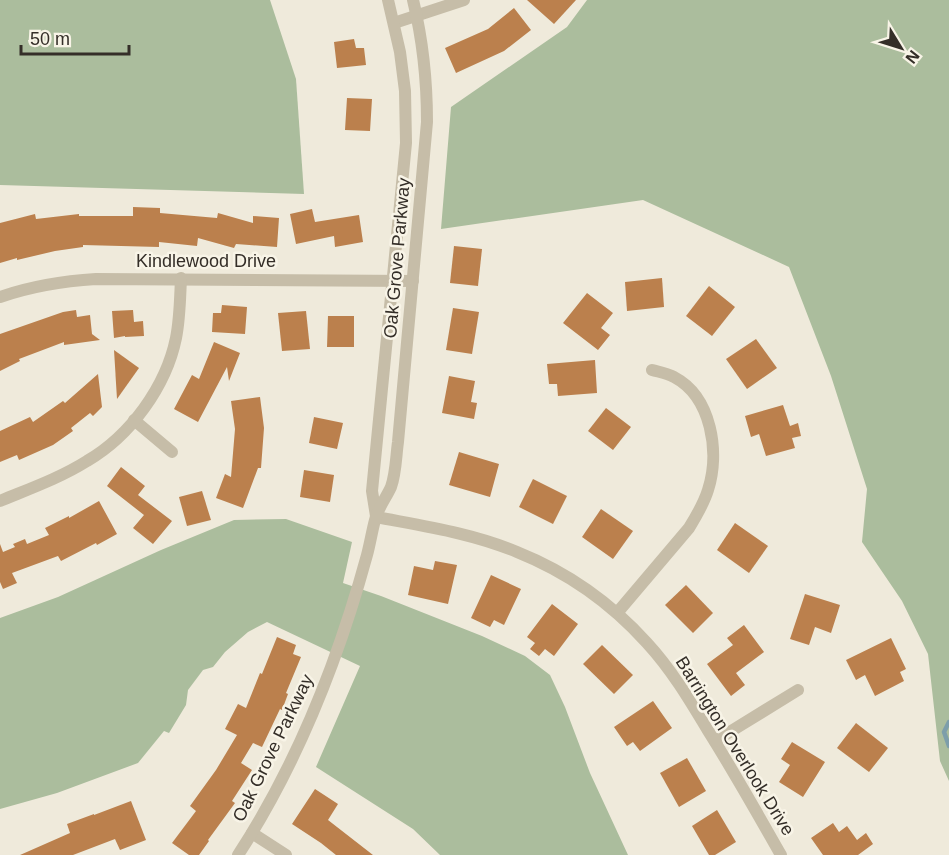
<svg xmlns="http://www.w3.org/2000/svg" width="949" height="855" font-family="Helvetica,sans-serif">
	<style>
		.green { fill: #abbd9d }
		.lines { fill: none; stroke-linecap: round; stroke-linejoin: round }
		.stream { stroke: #7d9eaa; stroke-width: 4.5 }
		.building { fill: #bb804d }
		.street { stroke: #c6bda8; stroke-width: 12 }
		.labels { text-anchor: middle; stroke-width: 5; stroke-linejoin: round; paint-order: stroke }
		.street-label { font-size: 18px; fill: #342e28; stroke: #f8f4e7 }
	</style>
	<rect width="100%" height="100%" fill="#efeadb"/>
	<g class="green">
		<polygon points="0,0 270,0 296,79 304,194 0,185"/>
		<polygon points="587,0 949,0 949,781 940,761 928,654 902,601 862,542 867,489 831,376 789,267 643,200 441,229 451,107 567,27"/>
		<polygon points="286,519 352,542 343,583 381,596 482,636 525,656 550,675 565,707 590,773 628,855 440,855 413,829 316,767 360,666 267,622 248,632 225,652 213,667 203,670 188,690 186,705 169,733 164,731 138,763 57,793 0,809 0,618 58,597 161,550 234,520"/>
	</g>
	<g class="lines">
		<polyline class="stream" points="949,722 944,732 949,746"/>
	</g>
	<g class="building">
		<polygon points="527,0 576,0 554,24"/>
		<polygon points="514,8 531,30 504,51 456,73 445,48 488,29"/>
		<polygon points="354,39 356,48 364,48 366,65 337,68 334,42"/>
		<polygon points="347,98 372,99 370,131 345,130"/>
		<polygon points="133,207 160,208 160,213 217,218 218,213 253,223 253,216 279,218 277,247 236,244 234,248 198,238 197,246 159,242 159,247 83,245 83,247 55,251 17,260 17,258 0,263 0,223 35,214 36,219 79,214 79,216 133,216"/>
		<polygon points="312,209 315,222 359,215 363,242 335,247 334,236 296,244 290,214"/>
		<polygon points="454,246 482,249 478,286 450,283"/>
		<polygon points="662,278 664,307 627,311 625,282"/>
		<polygon points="709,286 735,307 712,336 686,316"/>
		<polygon points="587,293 613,313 601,328 610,335 598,350 563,323"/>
		<polygon points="222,305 247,307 245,334 212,332 213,313 221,313"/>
		<polygon points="453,308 479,312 472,354 446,350"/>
		<polygon points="76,310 77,317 90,315 92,334 100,340 64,345 64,342 19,359 20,361 0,371 0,334 63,312"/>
		<polygon points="133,310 134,322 143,321 144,336 125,337 125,336 114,338 112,311"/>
		<polygon points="306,311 310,349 282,351 278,313"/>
		<polygon points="328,316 354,316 354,347 327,347"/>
		<polygon points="756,339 777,368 747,389 726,359"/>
		<polygon points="214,342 240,353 229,381 227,367 198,422 174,409 192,375 199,379"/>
		<polygon points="114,350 139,368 117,399"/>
		<polygon points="595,360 597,393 558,396 557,384 549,384 547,364"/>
		<polygon points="98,374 102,407 93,416 90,413 71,428 73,431 53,445 19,460 17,455 0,462 0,431 30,417 33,422 63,401 65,403"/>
		<polygon points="449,376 475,381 471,402 477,403 474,419 442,413"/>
		<polygon points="260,397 264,428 261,468 258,468 243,508 216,498 225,474 231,477 235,429 231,401"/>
		<polygon points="783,405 790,426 798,423 801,436 792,438 795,448 766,456 759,434 751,437 745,416"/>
		<polygon points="606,408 631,427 613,450 588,431"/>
		<polygon points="314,417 343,423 337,449 309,443"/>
		<polygon points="459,452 499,464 490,497 449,485"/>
		<polygon points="121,467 145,486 138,495 172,521 153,544 133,528 144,515 107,486"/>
		<polygon points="304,470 334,475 330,502 300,497"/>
		<polygon points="533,479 567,496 553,524 519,507"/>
		<polygon points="202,491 211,520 187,526 179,497"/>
		<polygon points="99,501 117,534 97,545 96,543 61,561 58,556 12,573 17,583 3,589 0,582 0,544 3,552 15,547 13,544 25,539 27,544 49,535 45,528 69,516 69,518"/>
		<polygon points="601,509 633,531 613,559 582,537"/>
		<polygon points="735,523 768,546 749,573 717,550"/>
		<polygon points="435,561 457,565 448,604 408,595 414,566 433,570"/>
		<polygon points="491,575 521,589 504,625 494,620 490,627 471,618"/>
		<polygon points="686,585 713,613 693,633 665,605"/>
		<polygon points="805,594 840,605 831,633 815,627 809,645 790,639"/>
		<polygon points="552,604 578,624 554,656 545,649 539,656 530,649 535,643 527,637"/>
		<polygon points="744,625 764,652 736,673 745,685 731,696 707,664 733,645 727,638"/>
		<polygon points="277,637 296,645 293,654 301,657 286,693 288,694 282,710 280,709 262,747 253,743 241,763 252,770 232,801 235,803 208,840 209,841 199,855 189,855 172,843 196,811 190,806 216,770 237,735 225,729 238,704 246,708 260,673 262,674"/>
		<polygon points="891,638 906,669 900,672 904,681 875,696 865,675 856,680 846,660"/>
		<polygon points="602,645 633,675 614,694 583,664"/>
		<polygon points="653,701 672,728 640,751 633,742 627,746 614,727"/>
		<polygon points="856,723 888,748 869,772 837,748"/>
		<polygon points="792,742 825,762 803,797 779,782 790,765 781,759"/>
		<polygon points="687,758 706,791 679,807 660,773"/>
		<polygon points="315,789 338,804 328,820 373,855 336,855 321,843 292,824"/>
		<polygon points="131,801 146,840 120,850 115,839 73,855 20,855 70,833 67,824 94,814 94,815"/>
		<polygon points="717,810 736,842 715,855 709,855 692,826"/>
		<polygon points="833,823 839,832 847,826 857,840 866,833 873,844 858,855 823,855 811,838"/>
	</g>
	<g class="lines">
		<g class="street">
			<polyline points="394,23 464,0"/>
			<path d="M0 297C32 286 63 281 96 279L413 281"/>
			<polyline points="134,420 172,452"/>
			<path d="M0 501C29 489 60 478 87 461 130 436 166 387 176 338 180 318 180 298 181 278"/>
			<polyline points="376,516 372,491 406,143 405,91 400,52 388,0"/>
			<path d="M376 517C423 526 472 533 517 552 567 572 611 603 647 643 671 669 689 699 707 729 733 770 757 813 781 855"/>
			<path d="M617 613 689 528C697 515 704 503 708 490 720 453 712 397 674 377 667 373 659 372 652 370"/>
			<polyline points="715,741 798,690"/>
			<polyline points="252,833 286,855"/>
			<path d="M238 855C298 763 338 661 367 555 370 544 372 531 375 520 378 508 386 498 391 487 396 473 396 456 398 442L427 122C427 80 423 41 413 0"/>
		</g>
	</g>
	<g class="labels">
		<g class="street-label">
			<text transform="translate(397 258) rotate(-85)" y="6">Oak Grove Parkway</text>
			<text x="206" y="267">Kindlewood Drive</text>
			<text transform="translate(735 746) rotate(58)" y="6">Barrington Overlook Drive</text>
			<text transform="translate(273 748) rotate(-64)" y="6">Oak Grove Parkway</text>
		</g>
	</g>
	<g transform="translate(901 48) rotate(128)" stroke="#f8f4e7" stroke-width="4.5" paint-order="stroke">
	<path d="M0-4.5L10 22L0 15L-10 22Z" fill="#342e28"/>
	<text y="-9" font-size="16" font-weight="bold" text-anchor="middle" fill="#342e28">N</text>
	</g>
	<path d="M21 45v9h108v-9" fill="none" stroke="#342e28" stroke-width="3"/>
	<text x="30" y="45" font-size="18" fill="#342e28" stroke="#f8f4e7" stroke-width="4.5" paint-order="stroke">50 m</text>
</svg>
